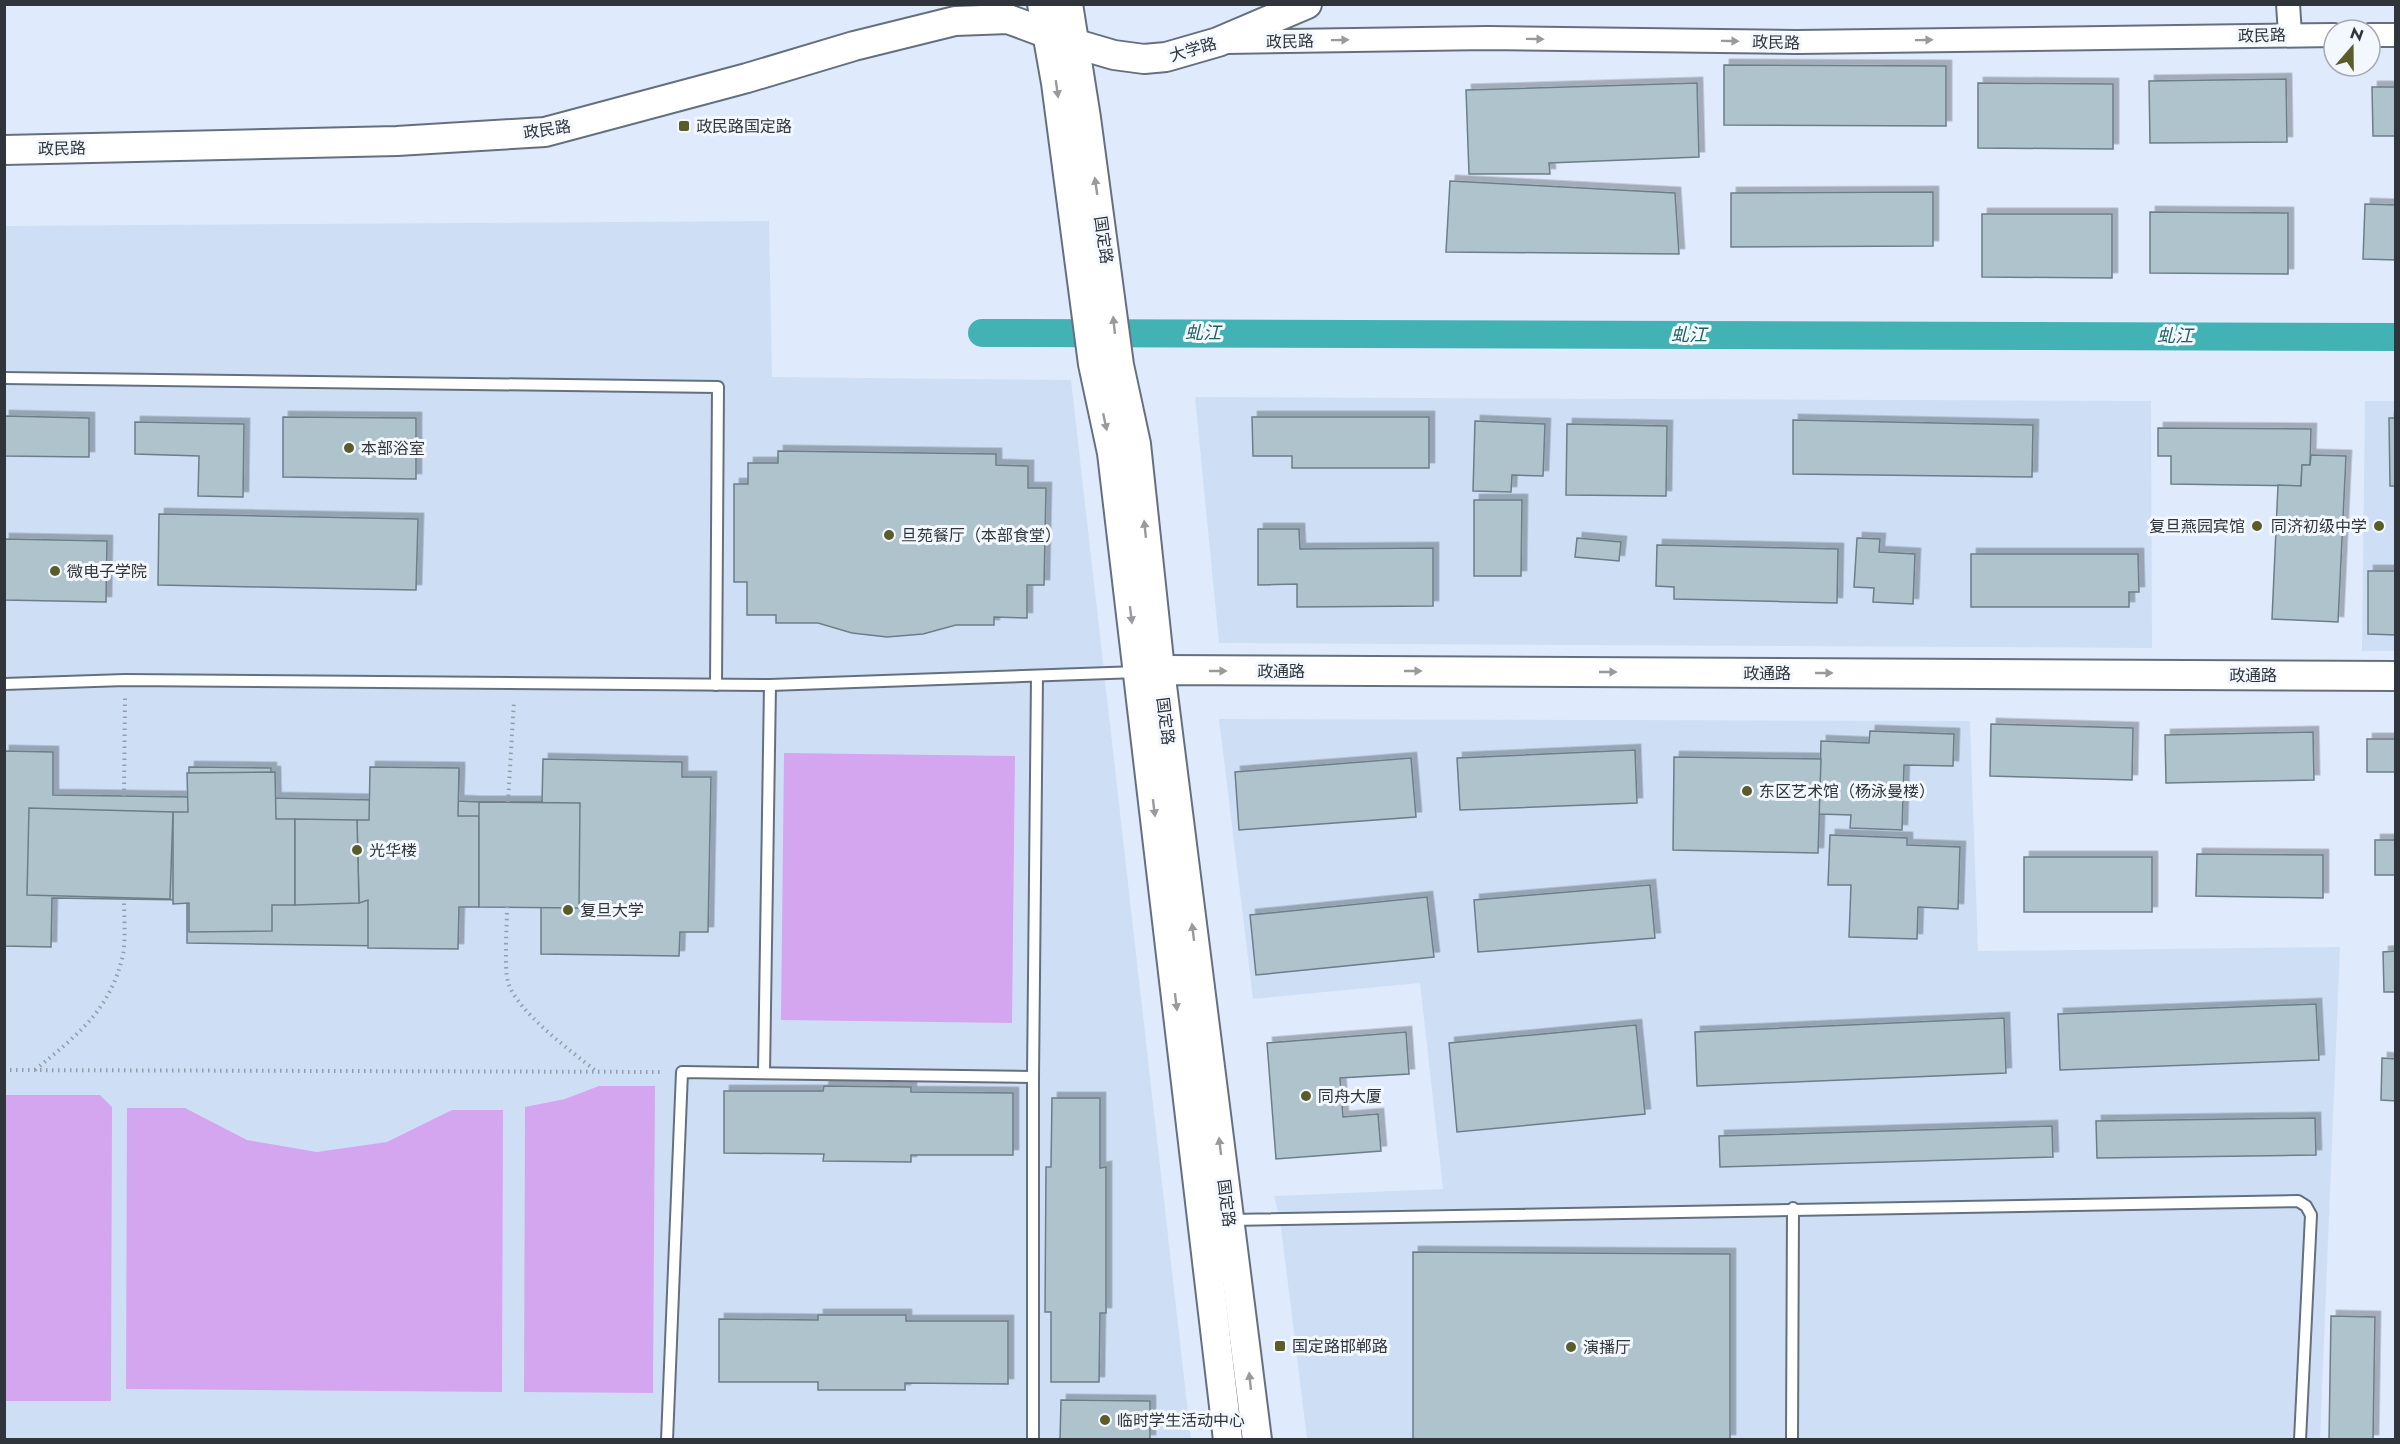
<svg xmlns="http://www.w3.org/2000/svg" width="2400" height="1444" font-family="Jost,'Noto Sans SC',sans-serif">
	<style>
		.built { fill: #cedff5 }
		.green { fill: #d5a6f0 }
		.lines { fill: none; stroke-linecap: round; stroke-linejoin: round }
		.canal { stroke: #43b2b5; stroke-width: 28 }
		.building { fill: #aec3cc; stroke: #6c7f88; stroke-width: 1.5; filter: url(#shadow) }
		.service-casing { stroke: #65707f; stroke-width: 14 }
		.minor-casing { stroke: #65707f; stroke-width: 26 }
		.tertiary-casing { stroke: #65707f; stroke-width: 32 }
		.path { stroke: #949da9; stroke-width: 4; stroke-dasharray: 1.5 4.5; stroke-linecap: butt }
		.service { stroke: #fff; stroke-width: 10 }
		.minor { stroke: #fff; stroke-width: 22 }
		.tertiary { stroke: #fff; stroke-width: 28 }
		.oneway { fill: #989a9d }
		.poi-dot { fill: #5a5d2a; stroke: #f3f8fe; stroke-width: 2 }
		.labels { text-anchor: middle; stroke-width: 6; stroke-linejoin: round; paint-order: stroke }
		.street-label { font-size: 16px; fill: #30353b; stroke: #f3f8fe }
		.poi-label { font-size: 16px; fill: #30353b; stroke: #f3f8fe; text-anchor: start }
		.water-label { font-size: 18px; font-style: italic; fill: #225f61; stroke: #f3f8fe }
	</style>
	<defs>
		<filter id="shadow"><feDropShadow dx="5.5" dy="-5.5" stdDeviation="0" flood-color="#0004"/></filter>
	</defs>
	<rect width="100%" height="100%" fill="#dfebfc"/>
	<g class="built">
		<polygon points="769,221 772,377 1071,380 1191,1439 5,1439 4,226"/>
		<polygon points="1195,397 2151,401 2152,648 1219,643"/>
		<polygon points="2365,401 2395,401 2395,651 2362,651"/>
		<polygon points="1219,719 1970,721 1978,951 2340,947 2320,1439 1307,1439 1280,1219 1274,1196 1443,1189 1420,983 1253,999"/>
	</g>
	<g class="green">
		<polygon points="784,753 1015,756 1012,1023 781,1020"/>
		<polygon points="599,1086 655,1086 653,1393 524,1392 525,1107 565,1099"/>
		<polygon points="5,1095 100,1095 112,1107 111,1401 5,1401"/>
		<polygon points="127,1108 185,1108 247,1140 317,1152 387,1142 452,1110 503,1110 502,1392 126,1389"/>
	</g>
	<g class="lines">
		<polyline class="canal" points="982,333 2396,337"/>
	</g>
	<g class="building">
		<polygon points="1899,4 2223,4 2223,5"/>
		<polygon points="1724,65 1946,66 1946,126 1724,125"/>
		<polygon points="2286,79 2287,142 2150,143 2149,81"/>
		<polygon points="1697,83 1699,157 1549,163 1550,174 1469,174 1466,90"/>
		<polygon points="1978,83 2113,84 2113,149 1978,148"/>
		<polygon points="2372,87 2396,87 2396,136 2373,136"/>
		<polygon points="1450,181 1675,193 1679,254 1446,252"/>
		<polygon points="1933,192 1933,246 1731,247 1731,193"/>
		<polygon points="2365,204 2396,205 2396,260 2363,259"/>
		<polygon points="2150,212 2288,213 2288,274 2150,273"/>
		<polygon points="1982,214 2112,214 2112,278 1982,277"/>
		<polygon points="4,416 89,418 89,457 4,456"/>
		<polygon points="283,417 416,418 416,479 283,477"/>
		<polygon points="1252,417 1429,417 1429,468 1292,468 1292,456 1253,456"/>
		<polygon points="2389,418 2396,418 2396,486 2390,486"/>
		<polygon points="1793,420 2033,425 2032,477 1793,474"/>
		<polygon points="1475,421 1545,424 1543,476 1512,475 1511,492 1473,491"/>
		<polygon points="135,422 244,424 243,497 198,496 199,456 135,454"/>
		<polygon points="1567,424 1667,426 1666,496 1566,495"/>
		<polygon points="2158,428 2311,429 2310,465 2302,465 2301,486 2171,484 2171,456 2158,456"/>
		<polygon points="778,451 996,454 996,465 1028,466 1028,488 1046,488 1044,585 1027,585 1027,618 994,617 994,625 956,625 923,634 887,637 852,633 818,623 776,623 776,615 747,615 747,582 734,582 734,484 748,484 748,463 778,463"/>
		<polygon points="2311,455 2346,456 2338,622 2272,619 2278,485 2301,486 2302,465 2310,465"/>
		<polygon points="1474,500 1522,500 1521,576 1474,576"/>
		<polygon points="159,514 418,519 416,590 158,585"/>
		<polygon points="1258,529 1299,529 1300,549 1433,548 1433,606 1297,607 1297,584 1258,585"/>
		<polygon points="1577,538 1621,542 1619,561 1575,557"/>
		<polygon points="1857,538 1880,539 1879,552 1915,554 1913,604 1873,602 1874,588 1854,587"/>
		<polygon points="4,539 107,541 106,602 4,600"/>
		<polygon points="1657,545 1838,549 1837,603 1674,599 1674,587 1656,586"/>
		<polygon points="1971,554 2138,554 2139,592 2129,592 2129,607 1971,607"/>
		<polygon points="2368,571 2396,571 2396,635 2368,634"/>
		<polygon points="1991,724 2133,728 2132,780 1990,776"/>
		<polygon points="1870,731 1954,734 1953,766 1904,765 1902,830 1850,828 1851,815 1819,814 1821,741 1869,743"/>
		<polygon points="2313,732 2314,780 2166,783 2165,735"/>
		<rect x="2367" y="739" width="29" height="33"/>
		<polygon points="1635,750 1637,803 1460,810 1457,758"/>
		<polygon points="4,751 53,752 53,795 189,797 189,767 271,768 270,798 375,800 375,770 459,771 458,801 479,802 542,802 543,759 682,762 682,777 711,777 708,932 680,932 679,956 541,954 541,905 456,904 456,947 187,943 187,900 52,898 51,947 4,946"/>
		<polygon points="1674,757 1821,759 1818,853 1673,850"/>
		<polygon points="1411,758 1416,817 1239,830 1235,772"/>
		<polygon points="370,767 459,768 458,816 479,816 479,907 459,907 458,949 368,948 368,900 359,903 357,820 369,820"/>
		<polygon points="275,772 276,819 295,819 295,905 272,905 272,931 189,932 189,903 173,904 173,812 188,812 187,773"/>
		<polygon points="479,802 580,803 579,908 479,907"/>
		<polygon points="29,808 173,812 170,899 27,895"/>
		<polygon points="295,819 357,820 359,903 295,905"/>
		<polygon points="1830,835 1907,838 1907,845 1960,847 1958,909 1918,907 1917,939 1849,937 1851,885 1828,885"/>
		<rect x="2375" y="840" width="21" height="35"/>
		<polygon points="2197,854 2323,855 2323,898 2196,896"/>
		<rect x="2024" y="857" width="128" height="55"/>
		<polygon points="1650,885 1655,938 1478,952 1474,900"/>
		<polygon points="1427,897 1434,957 1256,975 1250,915"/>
		<polygon points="2396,951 2396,992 2384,992 2383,952"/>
		<polygon points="2316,1004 2319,1060 2060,1070 2058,1014"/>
		<polygon points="2004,1018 2006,1073 1697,1086 1695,1032"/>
		<polygon points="1636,1025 1645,1114 1457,1132 1449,1043"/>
		<polygon points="1406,1032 1409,1074 1340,1078 1343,1117 1378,1114 1381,1151 1276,1159 1267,1043"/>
		<polygon points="2382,1058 2396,1059 2396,1101 2381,1100"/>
		<polygon points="824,1086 911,1087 911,1092 1013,1093 1013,1155 911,1155 911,1162 823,1161 824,1154 724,1153 724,1091 823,1091"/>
		<polygon points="1052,1098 1100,1098 1100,1168 1106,1167 1106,1313 1100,1313 1099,1382 1051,1382 1051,1312 1045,1312 1046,1167 1051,1167"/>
		<polygon points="2315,1118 2316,1155 2097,1158 2096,1121"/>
		<polygon points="2052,1126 2053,1157 1720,1167 1719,1136"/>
		<polygon points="1413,1252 1730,1254 1730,1440 1413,1440"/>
		<polygon points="818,1315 906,1315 906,1321 1008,1321 1008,1384 905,1383 905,1390 818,1390 818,1382 719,1382 719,1319 818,1320"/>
		<polygon points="2331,1316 2375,1317 2373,1440 2329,1440"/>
		<polygon points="1061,1400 1150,1401 1150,1440 1060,1440"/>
	</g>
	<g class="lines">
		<defs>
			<g id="service">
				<polyline points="4,378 718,387 716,685"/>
				<polyline points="4,684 125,680 770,685 1138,672"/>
				<polyline points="764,1073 770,685"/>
				<polyline points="1230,1220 2298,1201 2306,1206 2311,1215 2300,1440"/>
				<polyline points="667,1440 682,1072 1033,1077"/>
				<polyline points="1033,1440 1033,1077 1037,676"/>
				<polyline points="1792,1440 1793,1208"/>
			</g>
			<g id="minor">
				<polyline points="2288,4 2290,34"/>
				<polyline points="2370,35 2396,35"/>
				<polyline points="1226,42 1488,38 1797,42 2334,35"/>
			</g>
			<g id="tertiary">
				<polyline points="1042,4 1056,83 1093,364 1112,453 1228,1440"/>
				<polyline points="1068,4 1086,118 1119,365 1136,444 1160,670 1257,1440"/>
				<polyline points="4,150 397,141 545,132 747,78 854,46 955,21 1008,19 1073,43 1114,55 1144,59 1166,57 1218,42 1307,4"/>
				<polyline points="1141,672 1160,670 2396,676"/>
			</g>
		</defs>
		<use href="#service" class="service-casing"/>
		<use href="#minor" class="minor-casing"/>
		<use href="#tertiary" class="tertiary-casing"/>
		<g class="path">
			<polyline points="124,796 125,697"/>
			<polyline points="508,802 514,701"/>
			<path d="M507 907C507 924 504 968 508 982 517 1012 571 1051 596 1071"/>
			<polyline points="4,1070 664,1072"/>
			<path d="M35 1070C77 1035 110 1011 123 955 126 937 124 917 124 899"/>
		</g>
		<use href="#service" class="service"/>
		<use href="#minor" class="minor"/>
		<use href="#tertiary" class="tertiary"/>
	</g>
	<defs><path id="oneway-solid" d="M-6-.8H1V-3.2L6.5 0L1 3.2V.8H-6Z" transform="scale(1.5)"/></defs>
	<g class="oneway">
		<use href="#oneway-solid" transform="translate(1535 39) rotate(1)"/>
		<use href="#oneway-solid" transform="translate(1340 40) rotate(-1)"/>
		<use href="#oneway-solid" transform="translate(1924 40) rotate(-1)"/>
		<use href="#oneway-solid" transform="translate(1730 41) rotate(1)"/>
		<use href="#oneway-solid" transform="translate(1057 89) rotate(82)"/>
		<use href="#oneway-solid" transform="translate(1096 186) rotate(-98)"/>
		<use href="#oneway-solid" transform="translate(1114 325) rotate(-96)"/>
		<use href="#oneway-solid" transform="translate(1105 422) rotate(78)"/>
		<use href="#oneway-solid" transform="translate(1145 529) rotate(-96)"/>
		<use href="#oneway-solid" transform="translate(1131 615) rotate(83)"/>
		<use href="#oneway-solid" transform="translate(1218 671)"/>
		<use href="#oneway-solid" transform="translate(1413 671)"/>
		<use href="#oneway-solid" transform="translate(1608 672)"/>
		<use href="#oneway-solid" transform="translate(1824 673)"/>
		<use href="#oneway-solid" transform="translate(1154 808) rotate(83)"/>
		<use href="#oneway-solid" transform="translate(1193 932) rotate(-97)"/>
		<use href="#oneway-solid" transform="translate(1176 1002) rotate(83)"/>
		<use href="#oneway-solid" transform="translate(1220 1146) rotate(-97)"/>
		<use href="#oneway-solid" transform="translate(1250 1381) rotate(-96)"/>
	</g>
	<g class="poi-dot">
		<rect x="678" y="120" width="12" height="12" rx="3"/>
		<circle cx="349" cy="448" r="6"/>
		<circle cx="2257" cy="526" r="6"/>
		<circle cx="2379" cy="526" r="6"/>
		<circle cx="889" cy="535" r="6"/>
		<circle cx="55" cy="571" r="6"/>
		<circle cx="1747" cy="791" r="6"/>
		<circle cx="357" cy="850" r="6"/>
		<circle cx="568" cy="910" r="6"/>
		<circle cx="1306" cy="1096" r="6"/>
		<rect x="1274" y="1340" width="12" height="12" rx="3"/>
		<circle cx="1571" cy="1347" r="6"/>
		<circle cx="1105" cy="1420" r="6"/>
	</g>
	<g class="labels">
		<g class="street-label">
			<text transform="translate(2262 35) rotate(-1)" y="6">政民路</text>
			<text transform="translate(1290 41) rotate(-1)" y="6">政民路</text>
			<text transform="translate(1776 42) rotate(1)" y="6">政民路</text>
			<text transform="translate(1193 49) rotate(-16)" y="6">大学路</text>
			<text transform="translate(547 129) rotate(-9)" y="6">政民路</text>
			<text transform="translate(62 148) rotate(-1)" y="6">政民路</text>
			<text transform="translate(1104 240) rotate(82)" y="6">国定路</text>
			<text x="1281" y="677">政通路</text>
			<text x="1767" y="679">政通路</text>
			<text x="2253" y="681">政通路</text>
			<text transform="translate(1166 721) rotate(83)" y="6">国定路</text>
			<text transform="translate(1227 1203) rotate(83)" y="6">国定路</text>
		</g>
		<g class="poi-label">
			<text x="696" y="132">政民路国定路</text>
			<text x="361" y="454">本部浴室</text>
			<text x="2245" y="532" text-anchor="end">复旦燕园宾馆</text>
			<text x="2367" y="532" text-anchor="end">同济初级中学</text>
			<text x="901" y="541">旦苑餐厅（本部食堂）</text>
			<text x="67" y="577">微电子学院</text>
			<text x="1759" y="797">东区艺术馆（杨泳曼楼）</text>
			<text x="369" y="856">光华楼</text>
			<text x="580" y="916">复旦大学</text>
			<text x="1318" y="1102">同舟大厦</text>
			<text x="1292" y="1352">国定路邯郸路</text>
			<text x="1583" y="1353">演播厅</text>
			<text x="1117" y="1426">临时学生活动中心</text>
		</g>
		<g class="water-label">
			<text x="1203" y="339">虬江</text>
			<text x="1689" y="341">虬江</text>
			<text x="2175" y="342">虬江</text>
		</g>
	</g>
	<rect width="2400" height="1444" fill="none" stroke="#30353b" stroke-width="12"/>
	<g transform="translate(2352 48) rotate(20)"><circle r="28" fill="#f3f8fe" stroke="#a5aab0" stroke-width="1.5"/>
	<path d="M0-4.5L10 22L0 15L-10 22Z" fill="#5a5d2a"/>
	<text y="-9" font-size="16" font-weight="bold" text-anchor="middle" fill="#30353b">N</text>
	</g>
</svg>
